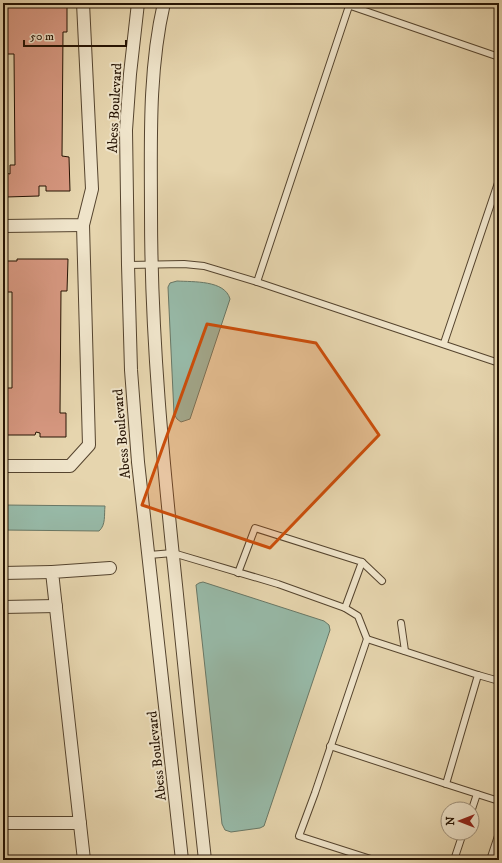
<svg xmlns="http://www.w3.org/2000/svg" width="502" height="863" font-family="'IM FELL DW Pica',serif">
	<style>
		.water { fill: #97b9a7; stroke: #697765 }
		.building { fill: #d79881; stroke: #251303 }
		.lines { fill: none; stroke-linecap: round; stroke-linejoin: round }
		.lane-casing { stroke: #55442e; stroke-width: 8 }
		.street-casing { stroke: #55442e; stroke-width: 14 }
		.lane { stroke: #efe4ca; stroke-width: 6 }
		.street { stroke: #efe4ca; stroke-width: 12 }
		.marked { fill: #cb4e0b; fill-opacity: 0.2; stroke: #cb4e0b; stroke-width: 3; stroke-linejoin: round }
		.labels { text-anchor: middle; stroke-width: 4; stroke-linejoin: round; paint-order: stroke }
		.street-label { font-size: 14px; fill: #251303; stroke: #efe4ca }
	</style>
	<rect width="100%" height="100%" fill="#e6d5ae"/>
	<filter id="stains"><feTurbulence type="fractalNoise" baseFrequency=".005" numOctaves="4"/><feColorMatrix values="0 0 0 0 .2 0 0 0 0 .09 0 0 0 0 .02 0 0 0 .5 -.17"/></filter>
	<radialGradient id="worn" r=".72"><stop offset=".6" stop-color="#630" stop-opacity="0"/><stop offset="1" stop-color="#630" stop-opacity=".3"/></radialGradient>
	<g class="water">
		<path d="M177 281C193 282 225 280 230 299L190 419 181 422 177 419 174 414 168 287 170 283Z"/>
		<path d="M3 505 105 506C104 515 106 525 99 531L3 530Z"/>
		<polygon points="203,582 324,621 329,625 330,630 264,826 260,828 231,832 225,830 222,824 196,585 199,583"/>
	</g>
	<g class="building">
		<polygon points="49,3 67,3 67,32 63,32 62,156 69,157 70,191 46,191 46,186 39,186 39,196 6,197 5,173 10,174 10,165 15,165 14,54 3,54 3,5 49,4"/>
		<polygon points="17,259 68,259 67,291 61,291 60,413 66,413 66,437 40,437 40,433 36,432 35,435 3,435 3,388 12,388 12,292 7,292 7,284 3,284 4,261 17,261"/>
	</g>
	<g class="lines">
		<defs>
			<g id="lane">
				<polyline points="342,3 499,57"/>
				<polyline points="128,265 184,264 204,266 257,282 499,363"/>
				<polyline points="257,282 350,3"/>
				<polyline points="444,343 499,180"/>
				<polyline points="149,555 173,553 278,584 345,608 358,616 367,639"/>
				<polyline points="362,562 382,581"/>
				<polyline points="238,573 255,528 362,562 345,608"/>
				<polyline points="401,623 405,651"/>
				<polyline points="478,675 499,681"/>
				<polyline points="330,746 446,784"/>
				<polyline points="472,809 477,794"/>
				<polyline points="374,860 299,836 315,793 367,639 478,675 446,784 499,801"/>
				<polyline points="454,860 463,833"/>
				<polyline points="490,860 499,833"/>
			</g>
			<g id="street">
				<polyline points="138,3 130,74 126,130 128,265 131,370 138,462 182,860"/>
				<path d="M164 3C148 72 151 144 151 214 151 338 163 461 176 585 185 677 195 768 205 860"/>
				<polyline points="3,226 83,225 92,189 83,3"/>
				<polyline points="3,466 70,466 89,445 83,225"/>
				<polyline points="3,573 52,572"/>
				<polyline points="3,607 56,606"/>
				<polyline points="3,823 80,823"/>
				<polyline points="84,860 52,572 110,568"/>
			</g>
		</defs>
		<use href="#lane" class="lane-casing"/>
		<use href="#street" class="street-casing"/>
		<use href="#lane" class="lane"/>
		<use href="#street" class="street"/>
	</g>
	<path class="marked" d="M207 324 316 343 379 435 270 548 142 505Z"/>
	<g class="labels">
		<g class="street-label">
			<text transform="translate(114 108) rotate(-87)" y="5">Abess Boulevard</text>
			<text transform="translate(121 434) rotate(-95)" y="5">Abess Boulevard</text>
			<text transform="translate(156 756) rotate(-96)" y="5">Abess Boulevard</text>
		</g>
	</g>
	<rect width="502" height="863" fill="none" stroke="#e6d5ae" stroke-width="16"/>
	<rect x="4" y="4" width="494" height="855" fill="none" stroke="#251303" stroke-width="2"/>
	<rect x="8" y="8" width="486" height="847" fill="none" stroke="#251303"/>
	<g transform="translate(460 821) rotate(270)"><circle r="19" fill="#efe4ca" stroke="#9e907a"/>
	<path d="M0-3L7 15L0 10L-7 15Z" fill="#8f2418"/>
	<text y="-6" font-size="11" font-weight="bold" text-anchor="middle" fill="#251303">N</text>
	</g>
	<path d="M24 40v6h102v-6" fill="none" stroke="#251303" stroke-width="2"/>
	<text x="30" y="40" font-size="12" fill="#251303" stroke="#efe4ca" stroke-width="3" paint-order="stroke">50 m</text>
	<rect width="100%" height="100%" filter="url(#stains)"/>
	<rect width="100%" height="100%" fill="url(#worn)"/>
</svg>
